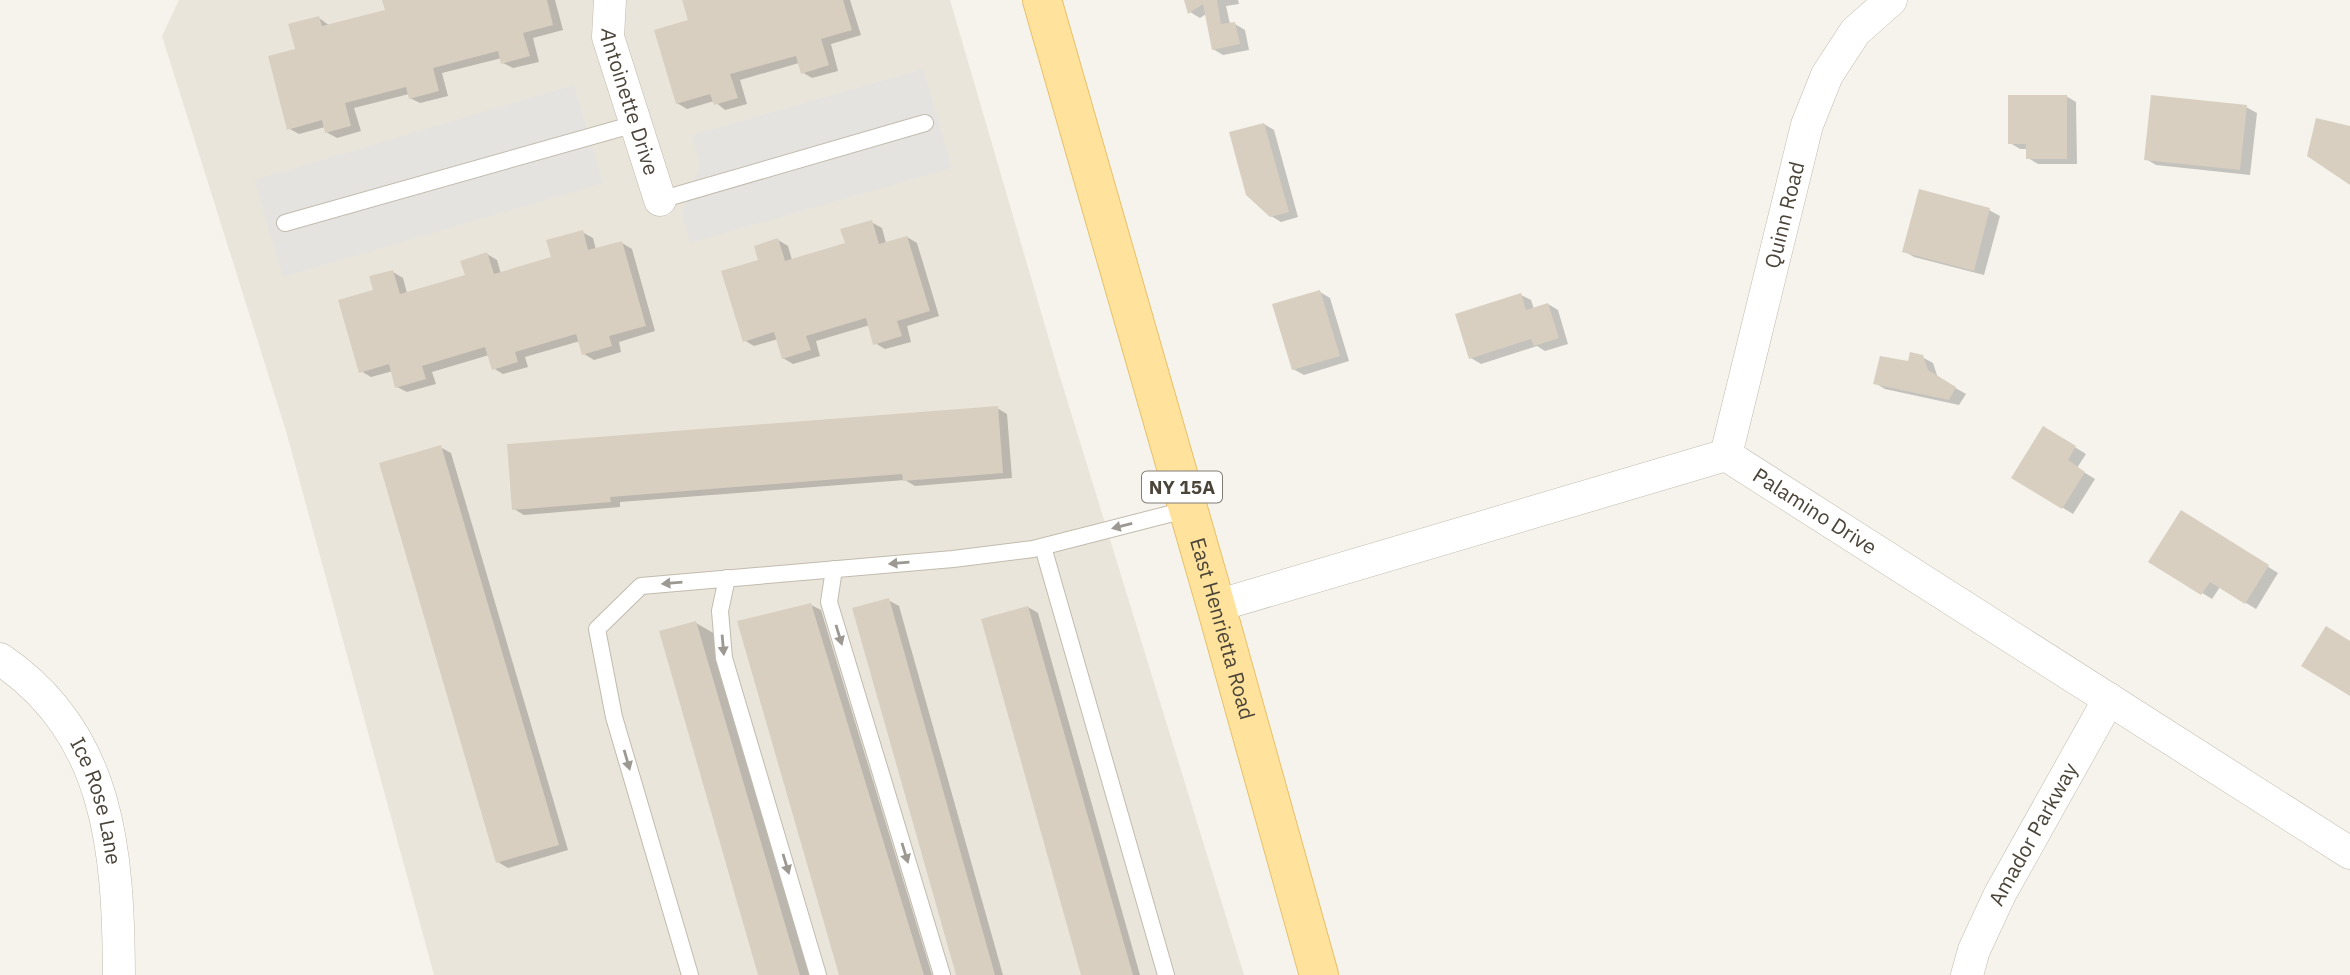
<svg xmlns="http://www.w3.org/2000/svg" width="2350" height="975" font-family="'IBM Plex Sans',sans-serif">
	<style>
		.residential { fill: #eae5da }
		.parking { fill: #e5e3e0 }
		.shadow { fill: #0003 }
		.building { fill: #d8cfc1 }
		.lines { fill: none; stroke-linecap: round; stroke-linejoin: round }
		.lane-casing { stroke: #c2bbae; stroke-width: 18 }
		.street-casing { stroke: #c2bbae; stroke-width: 33 }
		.primary-casing { stroke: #e6c16a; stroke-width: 40 }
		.lane { stroke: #fff; stroke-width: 16 }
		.street { stroke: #fff; stroke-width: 32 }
		.primary { stroke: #ffe39c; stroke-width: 38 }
		.oneway { fill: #9c9892 }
		.labels { text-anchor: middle; stroke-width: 7; stroke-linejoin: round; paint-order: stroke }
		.shield { fill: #fff; stroke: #817c74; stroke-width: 2 }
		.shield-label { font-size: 19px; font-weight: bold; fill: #4b4439 }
		.street-label { font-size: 21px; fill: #4b4439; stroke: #fff }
	</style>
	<rect width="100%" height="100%" fill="#f6f3ec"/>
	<polygon class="residential" points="179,0 950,0 1060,377 1244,975 434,975 286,431 162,36"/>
	<g class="parking">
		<polygon points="923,69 952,168 690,243 682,214 700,164 692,135"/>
		<polygon points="574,85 603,183 283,277 254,180"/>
	</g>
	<g class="shadow">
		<polygon points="384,0 555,0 563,30 533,38 539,62 513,68 503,63 502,58 442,73 448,96 420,103 410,98 409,94 354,108 361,131 337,138 326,132 325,127 299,134 288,128 297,50 319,18 330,26 387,11"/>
		<polygon points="684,0 850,0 861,35 831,44 838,71 812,78 802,72 799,63 740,80 747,104 725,110 714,101 687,109 677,103 690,21"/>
		<polygon points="1186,0 1238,0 1239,4 1226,6 1230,24 1235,24 1245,30 1249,50 1223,55 1213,49 1206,14 1200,18 1190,12"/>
		<polygon points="2066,96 2076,102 2077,164 2038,164 2028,158 2028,149 2020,149 2010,143"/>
		<polygon points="2246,107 2257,113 2250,175 2156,165 2146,159"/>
		<polygon points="1264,124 1274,130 1298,217 1281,222 1271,216"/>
		<polygon points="1989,210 2000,216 1984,275 1914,257 1904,251"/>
		<polygon points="871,222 882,228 886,243 907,237 917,243 939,316 907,326 911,342 885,349 875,343 870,325 816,341 820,356 793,364 783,358 778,339 754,346 744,340 760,261 778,240 788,246 792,260 847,244"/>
		<polygon points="582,232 593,238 596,250 622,243 632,249 655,331 619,342 621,352 594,360 584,354 580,341 525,357 528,367 503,374 493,368 489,355 432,372 436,384 407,392 397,387 393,371 371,377 361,371 375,291 393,272 403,278 407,293 467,276 487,254 497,260 501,274 554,258"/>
		<polygon points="1320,292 1330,298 1349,361 1304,375 1293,369"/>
		<polygon points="1521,295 1531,300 1534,309 1548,304 1558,310 1568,344 1545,351 1537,346 1481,364 1471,358"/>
		<polygon points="1922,357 1933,363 1938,378 1966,394 1959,405 1885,389 1875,383"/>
		<polygon points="997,408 1007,414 1012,478 915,486 905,480 620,502 620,507 524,515 514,509"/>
		<polygon points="2044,428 2086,454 2077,468 2095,479 2073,514 2013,477"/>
		<polygon points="440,447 451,453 568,850 508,868 498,862"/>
		<polygon points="2191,518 2278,573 2256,609 2220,587 2212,599 2151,561"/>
		<polygon points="888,600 899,606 1003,975 958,975"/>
		<polygon points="811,605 821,610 932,975 841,975"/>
		<polygon points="1028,607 1038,613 1140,975 1083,975"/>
		<polygon points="696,623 722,638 820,975 759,975"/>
	</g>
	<g class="building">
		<polygon points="382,0 547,0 553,25 523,33 530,56 501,64 498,51 433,68 439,91 409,99 406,87 345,103 351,126 325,133 322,120 287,130 268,56 295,49 288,24 319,16 322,26 385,10"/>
		<polygon points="682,0 843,0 852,30 821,39 829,65 801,74 796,56 730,74 738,98 714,105 710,94 676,104 654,30 688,20"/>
		<polygon points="1184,0 1217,0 1221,24 1235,22 1240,44 1212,50 1203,4 1188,14"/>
		<polygon points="2008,95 2067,95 2067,159 2026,159 2026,144 2008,144"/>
		<polygon points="2151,95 2247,105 2240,170 2144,160"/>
		<polygon points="2316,118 2350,126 2350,185 2307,156"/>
		<polygon points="1264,123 1289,212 1270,217 1246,195 1229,132"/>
		<polygon points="1919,189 1990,208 1974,271 1902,252"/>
		<polygon points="872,220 879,244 907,236 930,311 897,321 902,336 873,345 866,318 806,336 811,350 782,359 774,332 743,342 721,271 758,260 754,246 778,238 785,261 845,243 840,229"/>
		<polygon points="583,230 588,250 622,241 646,326 609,336 612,346 582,355 576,334 515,352 518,362 492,370 485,347 422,366 426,379 395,388 389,364 359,373 338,300 373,290 369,276 393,270 400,294 465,275 460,261 487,252 494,274 551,257 546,240"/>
		<polygon points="1320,290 1340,356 1292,370 1272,304"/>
		<polygon points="1521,293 1526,310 1548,303 1559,338 1534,346 1531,339 1469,359 1455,314"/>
		<polygon points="1910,352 1923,355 1928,370 1956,387 1949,400 1873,384 1880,356 1908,361"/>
		<polygon points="998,406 1003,473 903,481 902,474 610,497 611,502 512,510 507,444"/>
		<polygon points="2043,426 2076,446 2068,460 2085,472 2062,509 2011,478"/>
		<polygon points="441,445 559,845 496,863 379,463"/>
		<polygon points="2181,510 2269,565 2245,604 2210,582 2201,595 2148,562"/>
		<polygon points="889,598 995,975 956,975 852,608"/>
		<polygon points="811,603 924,975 839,975 737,621"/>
		<polygon points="1028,606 1133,975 1081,975 981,619"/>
		<polygon points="696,621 800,975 758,975 659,631"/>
		<polygon points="2326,626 2350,641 2350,696 2301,666"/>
	</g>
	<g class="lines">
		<defs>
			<g id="lane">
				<polyline points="660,200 925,123"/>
				<polyline points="285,223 635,124"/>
				<polyline points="1043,547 1166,975"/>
				<polyline points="834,569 829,602 942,975"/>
				<polyline points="727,578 720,611 724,658 818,975"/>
				<polyline points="690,975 614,717 597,629 641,586 953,559 1033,549 1189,509"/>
			</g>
			<g id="street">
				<path id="s1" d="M610 0 608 37 660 200"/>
				<path id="s2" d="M1726 455 1807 125 1827 75 1855 32 1891 0"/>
				<path id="s3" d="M1216 606 1726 455 2350 853"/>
				<path id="s4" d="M0 659C111 734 118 853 119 975"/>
				<path id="s5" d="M1967 975 1974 950 2000 894 2109 699"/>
			</g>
			<g id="primary">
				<path id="s6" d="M1042 0 1216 606 1319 975"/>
			</g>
		</defs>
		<use href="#lane" class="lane-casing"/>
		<use href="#street" class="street-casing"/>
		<use href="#primary" class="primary-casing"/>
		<use href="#lane" class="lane"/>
		<use href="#street" class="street"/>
		<use href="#primary" class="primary"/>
	</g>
	<defs><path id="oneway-solid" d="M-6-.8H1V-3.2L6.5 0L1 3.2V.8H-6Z" transform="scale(1.75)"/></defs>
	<g class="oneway">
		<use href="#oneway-solid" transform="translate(1122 526) rotate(166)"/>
		<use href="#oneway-solid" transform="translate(899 563) rotate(175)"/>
		<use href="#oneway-solid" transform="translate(672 583) rotate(175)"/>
		<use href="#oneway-solid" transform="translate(839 635) rotate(73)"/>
		<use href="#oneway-solid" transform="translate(723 645) rotate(85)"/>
		<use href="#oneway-solid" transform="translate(627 760) rotate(74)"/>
		<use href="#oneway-solid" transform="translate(905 853) rotate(73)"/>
		<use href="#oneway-solid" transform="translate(786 864) rotate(73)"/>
	</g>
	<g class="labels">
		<rect class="shield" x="1142" y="471.5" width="80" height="31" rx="5"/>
		<g class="shield-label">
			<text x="1182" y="494">NY 15A</text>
		</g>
		<g class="street-label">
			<text dy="7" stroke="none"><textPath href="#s1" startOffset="105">Antoinette Drive</textPath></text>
			<text dy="7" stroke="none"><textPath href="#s2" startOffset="247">Quinn Road</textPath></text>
			<text dy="7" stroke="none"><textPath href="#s3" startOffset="637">Palamino Drive</textPath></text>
			<text dy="7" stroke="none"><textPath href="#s6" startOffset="654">East Henrietta Road</textPath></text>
			<text dy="7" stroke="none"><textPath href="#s4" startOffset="177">Ice Rose Lane</textPath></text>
			<text dy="7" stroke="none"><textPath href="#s5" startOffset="156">Amador Parkway</textPath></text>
		</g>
	</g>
</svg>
